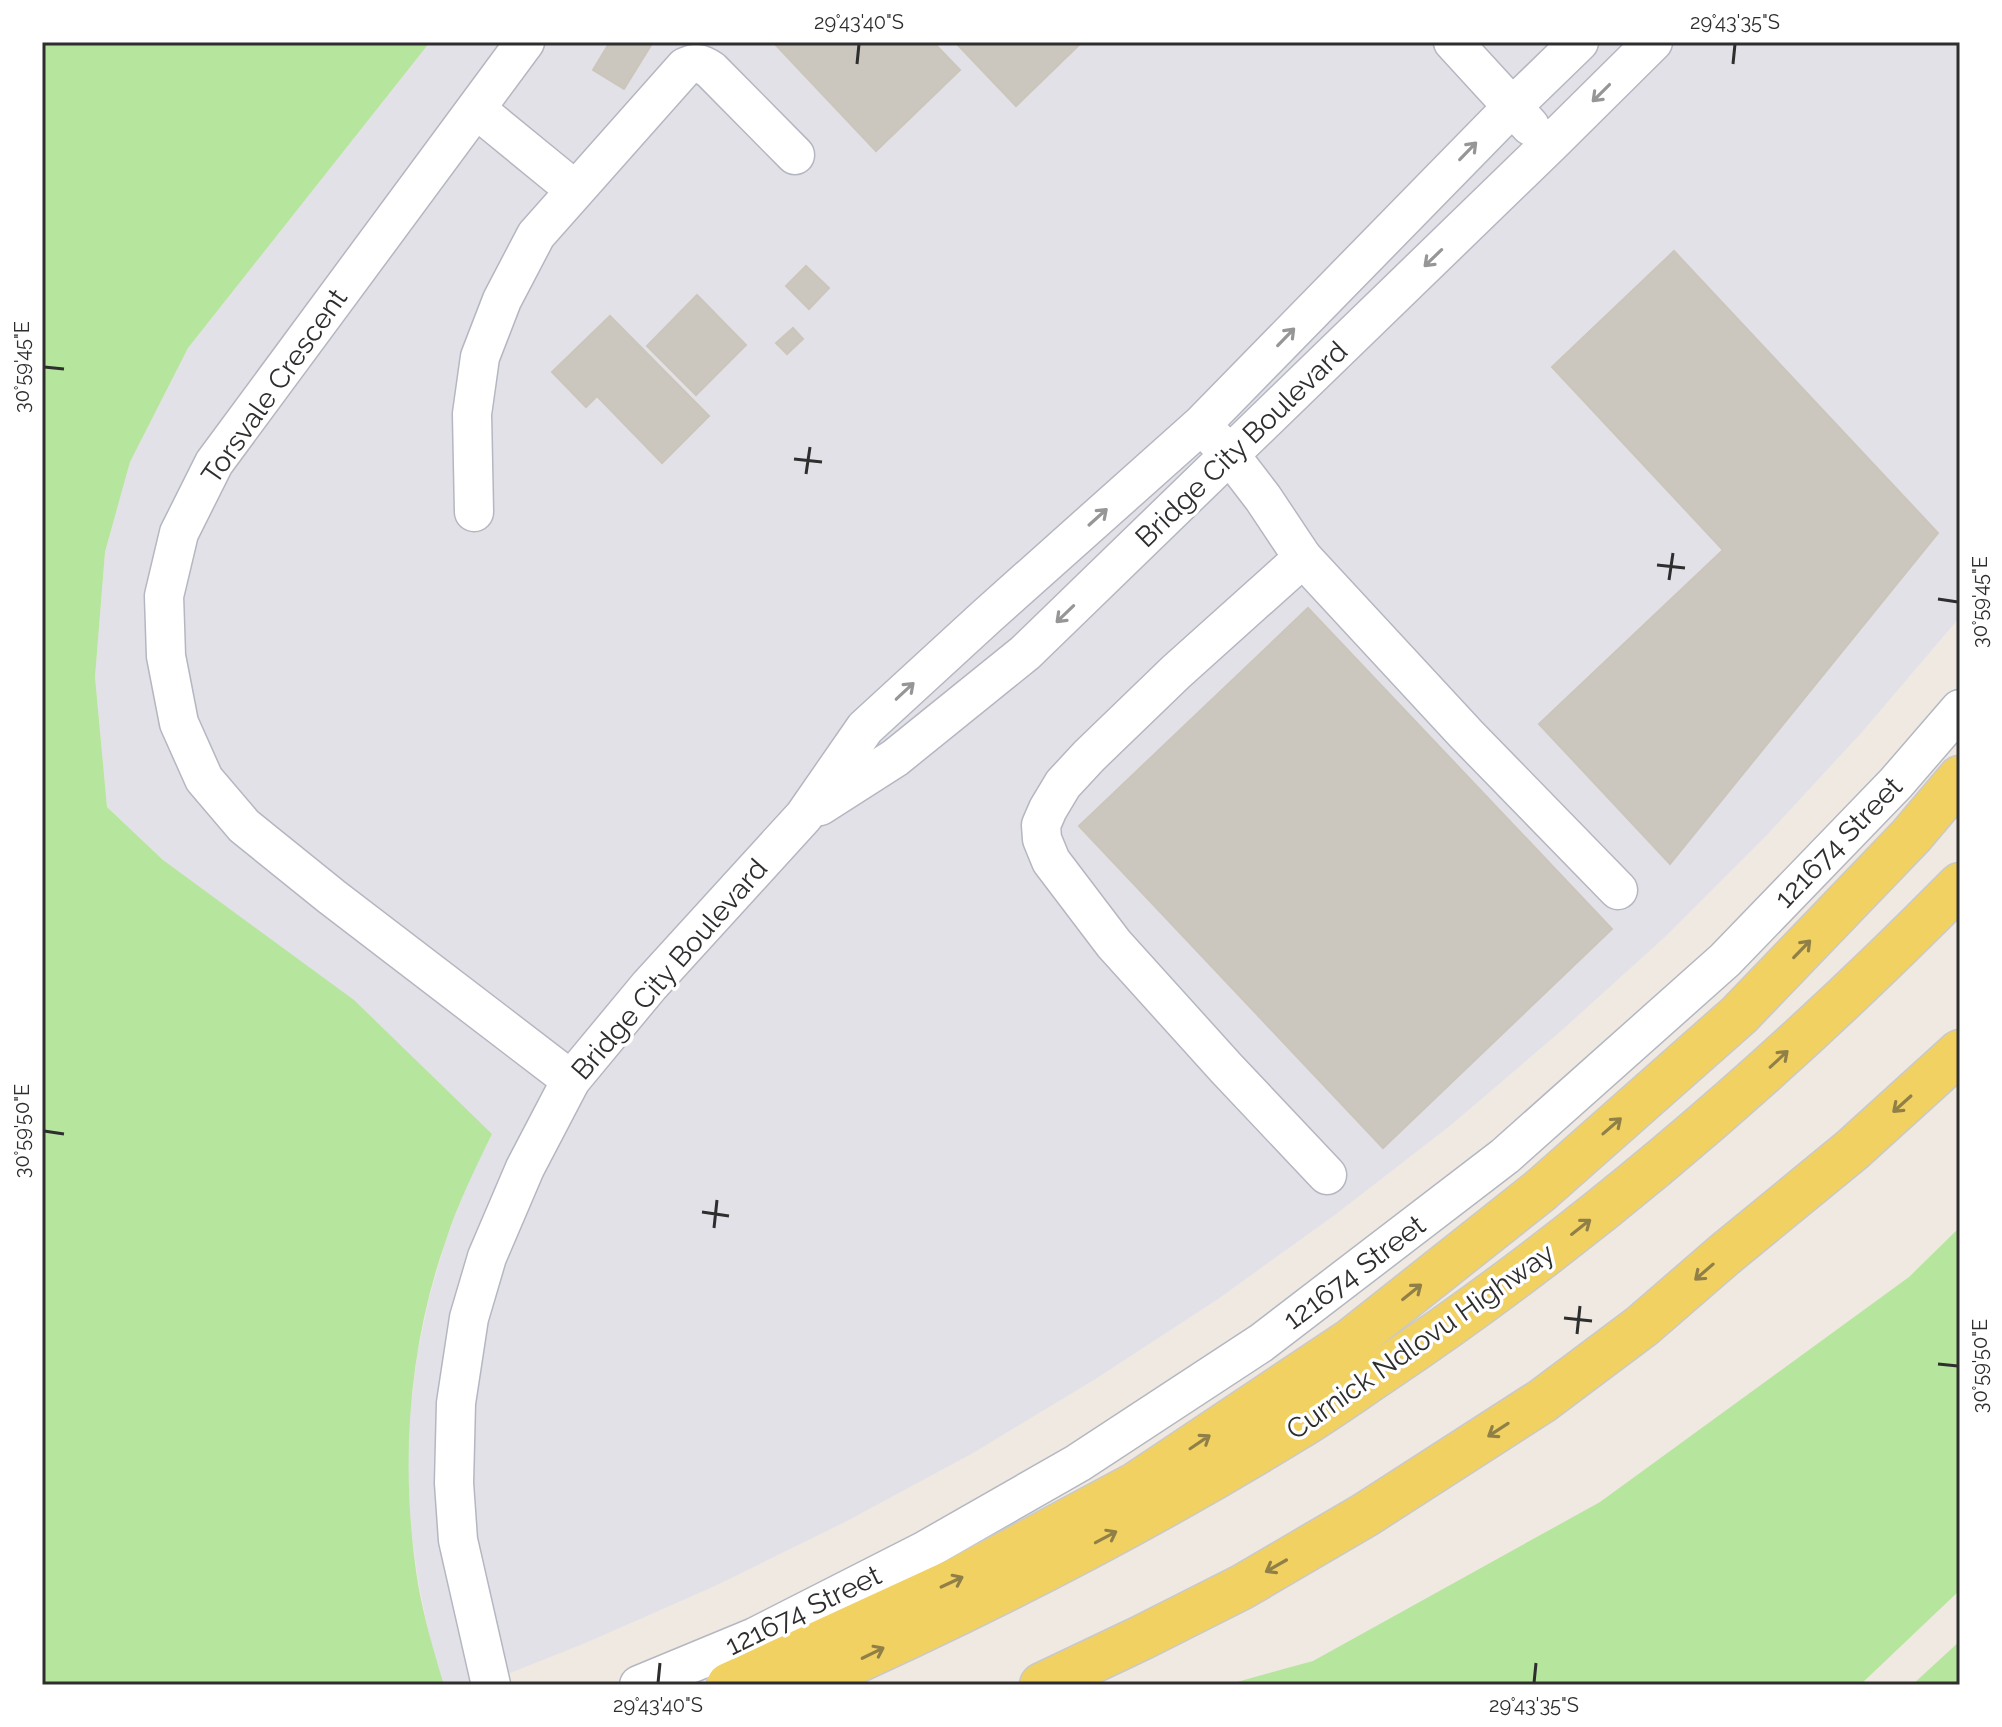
<svg xmlns="http://www.w3.org/2000/svg" width="2002" height="1727" font-family="Raleway,sans-serif">
	<style>
		.industrial { fill: #e3e1e8 }
		.green { fill: #b6e59e }
		.building { fill: #cbc7bf; stroke: #cbc5ba; stroke-width: 2 }
		.lines { fill: none; stroke-linecap: round; stroke-linejoin: round }
		.minor-casing { stroke: #b4b7c1; stroke-width: 41 }
		.major-casing { stroke: #c9c9c9; stroke-width: 47 }
		.minor { stroke: #fff; stroke-width: 38 }
		.major { stroke: #f2d163; stroke-width: 44 }
		.oneway { stroke: #969696 }
		.oneway2 { stroke: #908048 }
		.ticks { fill: none; stroke: #2e2e2e; stroke-width: 3 }
		.labels { text-anchor: middle; stroke-width: 7; stroke-linejoin: round; paint-order: stroke }
		.street-label { font-size: 28px; fill: #2e2e2e; stroke: #fff }
		.neatline { fill: none; stroke: #2e2e2e; stroke-width: 3 }
		.ticks-label { font-size: 20px; text-anchor: middle; fill: #2e2e2e }
	</style>
	<rect width="100%" height="100%" fill="#efe9e1"/>
	<polygon class="industrial" points="430,42 1960,42 1960,617 1862,732 1766,836 1666,936 1561,1031 1451,1125 1336,1214 1218,1299 1097,1378 973,1453 845,1522 715,1586 583,1644 480,1685 444,1685 431,1643 419,1586 411,1529 408,1472 410,1414 417,1355 429,1298 445,1242 466,1186 492,1134 163,860 107,807 95,677 105,552 130,462 188,348"/>
	<g class="green">
		<path d="M42 42H430L188 348 130 462 105 552 95 677 107 807 163 860 354 1000 492 1134C475 1169 458 1203 446 1240 407 1350 400 1470 418 1584 424 1618 434 1652 444 1685H42Z"/>
		<polygon points="1960,1227 1960,1590 1860,1685 1226,1685 1313,1661 1600,1502 1909,1277"/>
		<polygon points="1960,1641 1960,1685 1912,1685"/>
	</g>
	<g class="building">
		<polygon points="610,42 653,42 624,89 593,70"/>
		<polygon points="773,42 933,42 960,70 876,151"/>
		<polygon points="955,42 1082,42 1016,106"/>
		<polygon points="1674,251 1938,533 1670,864 1539,724 1723,550 1552,367"/>
		<polygon points="806,266 829,288 809,309 786,286"/>
		<polygon points="697,295 746,345 696,395 647,346"/>
		<polygon points="610,316 709,416 662,463 597,396 586,407 552,372"/>
		<polygon points="793,328 803,339 787,354 776,343"/>
		<polygon points="1308,608 1612,929 1383,1148 1079,826"/>
	</g>
	<g class="lines">
		<defs>
			<g id="minor">
				<polyline points="525,42 214,463 179,533 164,596 166,656 179,723 204,779 244,826 332,897 571,1080"/>
				<polyline points="1453,42 1530,126"/>
				<polyline points="476,109 575,190"/>
				<polyline points="1214,438 1230,455 1263,498 1303,558 1466,734 1618,890"/>
				<path d="M474 512 472 414 480 357 502 300 536 235 685 67C695 62 701 63 711 70L795 155"/>
				<polyline points="1303,558 1176,672 1089,756 1063,784 1048,809 1041,825 1042,839 1051,861 1114,944 1226,1068 1327,1175"/>
				<polyline points="820,806 895,758 1025,653 1549,145 1653,42"/>
				<polyline points="491,1685 458,1540 454,1483 456,1403 469,1318 487,1257 525,1168 571,1080 649,986 804,816 865,728 987,616 1201,425 1512,107 1579,42"/>
				<polyline points="639,1685 755,1637 924,1551 1078,1463 1261,1343 1505,1156 1725,960 1896,783 1960,709"/>
			</g>
			<g id="major">
				<polyline points="729,1685 959,1579 1135,1485 1352,1340 1541,1190 1739,1015 1911,836 1960,778"/>
				<path d="M803 1685C972 1610 1137 1526 1295 1429 1325 1411 1354 1390 1384 1370 1594 1229 1782 1065 1960 885"/>
				<polyline points="1042,1685 1141,1638 1242,1587 1365,1515 1542,1401 1642,1326 1724,1255 1852,1150 1960,1052"/>
			</g>
		</defs>
		<use href="#minor" class="minor-casing"/>
		<use href="#major" class="major-casing"/>
		<use href="#minor" class="minor"/>
		<use href="#major" class="major"/>
	</g>
	<defs><path id="oneway-shaft" d="M-6 0H5M1.5-3L5.5 0L1.5 3" fill="none" stroke-width="1.6" stroke-linecap="round" stroke-linejoin="round" transform="scale(2)"/></defs>
	<g class="oneway">
		<use href="#oneway-shaft" transform="translate(1601 93) rotate(135)"/>
		<use href="#oneway-shaft" transform="translate(1468 151) rotate(-46)"/>
		<use href="#oneway-shaft" transform="translate(1433 258) rotate(136)"/>
		<use href="#oneway-shaft" transform="translate(1286 337) rotate(-46)"/>
		<use href="#oneway-shaft" transform="translate(1098 517) rotate(-42)"/>
		<use href="#oneway-shaft" transform="translate(1065 614) rotate(136)"/>
		<use href="#oneway-shaft" transform="translate(905 691) rotate(-43)"/>
	</g>
	<g class="oneway2">
		<use href="#oneway-shaft" transform="translate(1802 949) rotate(-46)"/>
		<use href="#oneway-shaft" transform="translate(1779 1059) rotate(-43)"/>
		<use href="#oneway-shaft" transform="translate(1902 1104) rotate(138)"/>
		<use href="#oneway-shaft" transform="translate(1612 1126) rotate(-41)"/>
		<use href="#oneway-shaft" transform="translate(1581 1227) rotate(-38)"/>
		<use href="#oneway-shaft" transform="translate(1704 1272) rotate(139)"/>
		<use href="#oneway-shaft" transform="translate(1412 1292) rotate(-39)"/>
		<use href="#oneway-shaft" transform="translate(1498 1430) rotate(147)"/>
		<use href="#oneway-shaft" transform="translate(1200 1442) rotate(-34)"/>
		<use href="#oneway-shaft" transform="translate(1106 1537) rotate(-28)"/>
		<use href="#oneway-shaft" transform="translate(1276 1566) rotate(150)"/>
		<use href="#oneway-shaft" transform="translate(952 1582) rotate(-25)"/>
		<use href="#oneway-shaft" transform="translate(873 1653) rotate(-26)"/>
	</g>
	<path class="ticks" d="M857 64 859 44M1733 64 1735 44M44 367 64 369M794 459 822 462M806 474 810 447M1657 565 1685 568M1669 580 1673 553M1938 599 1958 602M44 1131 64 1134M702 1212 729 1216M714 1228 717 1200M1564 1318 1592 1321M1577 1334 1580 1306M1938 1364 1958 1366M658 1683 660 1663M1534 1683 1536 1663"/>
	<g class="labels">
		<g class="street-label">
			<text transform="translate(274 386) rotate(-55)" y="10">Torsvale Crescent</text>
			<text transform="translate(1241 444) rotate(-44)" y="10">Bridge City Boulevard</text>
			<text transform="translate(1838 842) rotate(-46)" y="10">121674 Street</text>
			<text transform="translate(669 969) rotate(-49)" y="10">Bridge City Boulevard</text>
			<text transform="translate(1354 1272) rotate(-37)" y="10">121674 Street</text>
			<text transform="translate(1420 1341) rotate(-35)" y="10">Curnick Ndlovu Highway</text>
			<text transform="translate(803 1610) rotate(-26)" y="10">121674 Street</text>
		</g>
	</g>
	<rect width="2002" height="1727" fill="none" stroke="#ffffff" stroke-width="88"/>
	<rect x="44" y="44" width="1914" height="1639" class="neatline"/>
	<g class="ticks-label">
		<text x="859" y="29">29°43'40"S</text>
		<text x="1735" y="29">29°43'35"S</text>
		<text transform="translate(22 367) rotate(-90)" y="7">30°59'45"E</text>
		<text transform="translate(1980 602) rotate(-90)" y="7">30°59'45"E</text>
		<text transform="translate(22 1131) rotate(-90)" y="7">30°59'50"E</text>
		<text transform="translate(1980 1366) rotate(-90)" y="7">30°59'50"E</text>
		<text x="658" y="1712">29°43'40"S</text>
		<text x="1534" y="1712">29°43'35"S</text>
	</g>
</svg>
